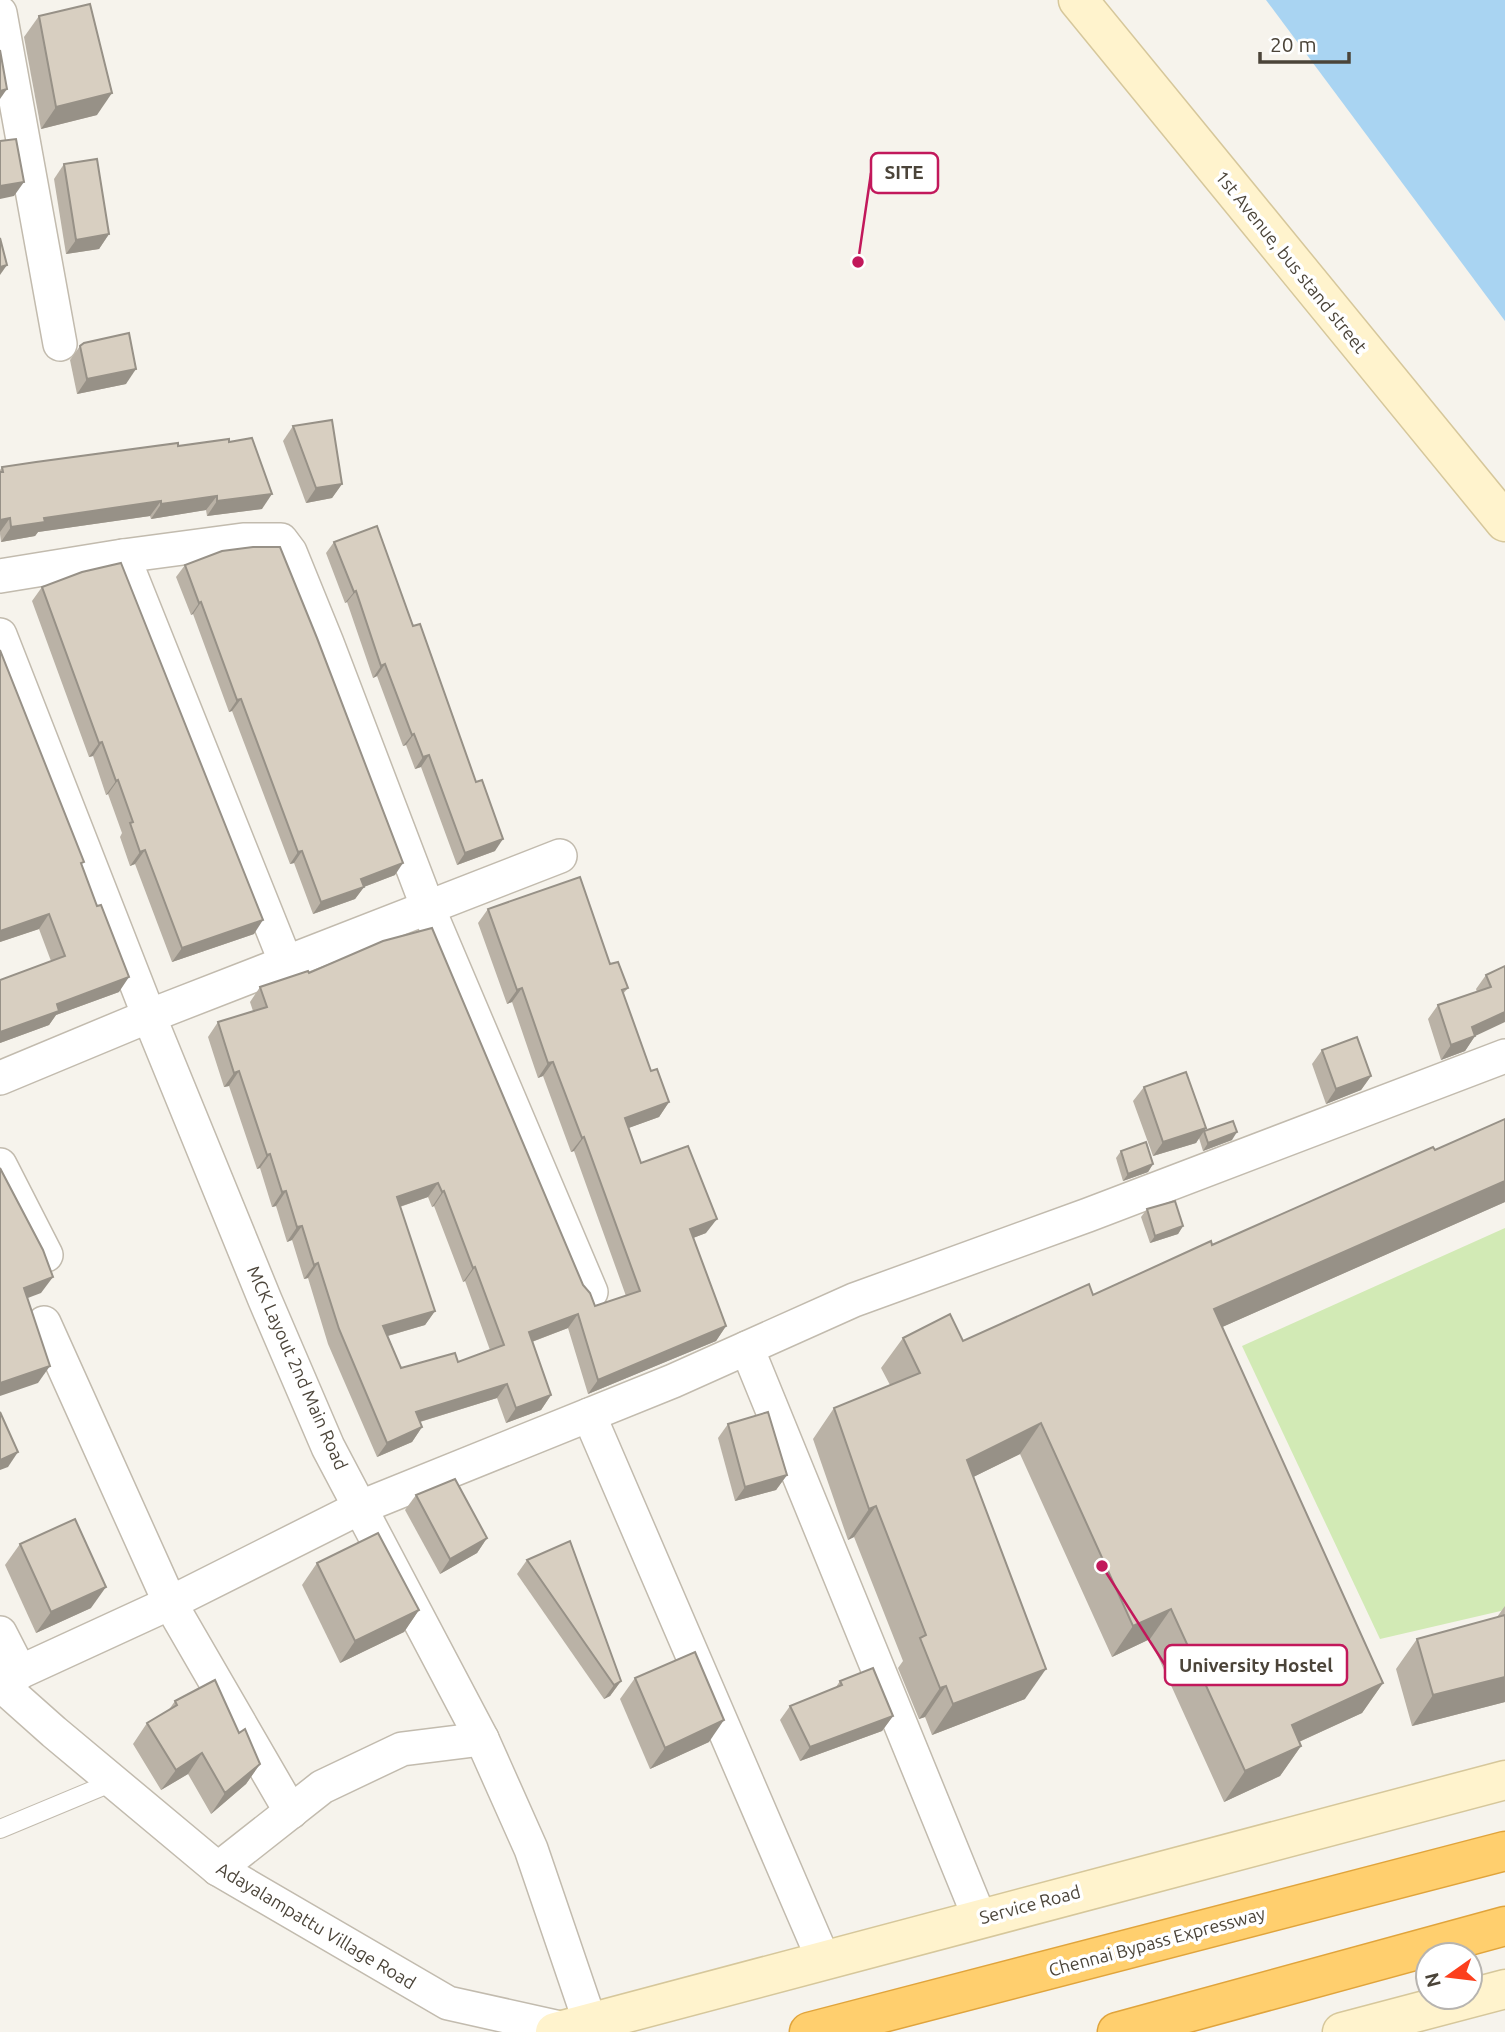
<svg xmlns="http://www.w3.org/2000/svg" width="1505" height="2032" font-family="Ubuntu,sans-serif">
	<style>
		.green { fill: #d2eab5 }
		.water { fill: #a9d4f2 }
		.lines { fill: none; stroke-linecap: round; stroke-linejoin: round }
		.lane-casing { stroke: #c2bbae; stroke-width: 20 }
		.street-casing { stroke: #c2bbae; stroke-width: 36 }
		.secondary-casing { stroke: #d6c79b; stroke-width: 41 }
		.highway-casing { stroke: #e0a43c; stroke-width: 41 }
		.lane { stroke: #fff; stroke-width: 18 }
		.street { stroke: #fff; stroke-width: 33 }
		.secondary { stroke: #fff3cd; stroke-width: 38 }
		.highway { stroke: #ffcf6e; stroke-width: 38 }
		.wall { fill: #bab2a6; fill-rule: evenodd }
		.shaded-wall { fill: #979187 }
		.building { fill: #d8cfc1; stroke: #979187; stroke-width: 2; fill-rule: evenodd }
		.labels { text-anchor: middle; stroke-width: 7; stroke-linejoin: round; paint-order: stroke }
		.street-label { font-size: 18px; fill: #4b4439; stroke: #fff }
		.leader { fill: none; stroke: #c2185b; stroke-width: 2.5 }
		.callout-dot { fill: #c2185b; stroke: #fff; stroke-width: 2.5 }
		.callout { fill: #fff; stroke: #c2185b; stroke-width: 2.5 }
		.callout-label { font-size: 19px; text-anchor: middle; font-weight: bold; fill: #4b4439 }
	</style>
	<rect width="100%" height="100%" fill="#f6f3ec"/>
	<polygon class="green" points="1505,1228 1505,1610 1380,1639 1242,1346"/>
	<polygon class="water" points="1266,0 1505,0 1505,321"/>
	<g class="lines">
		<defs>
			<polyline id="lane" points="0,1829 113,1782"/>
			<g id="street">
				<polyline points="0,13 60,344"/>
				<polyline points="123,556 243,540 281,540 290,552 327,643 428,908 591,1292"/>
				<polyline points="0,576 123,556 286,963"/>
				<polyline points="0,635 149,1016 265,1300 328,1447 482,1739 531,1849 590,2022"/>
				<polyline points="0,1078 149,1016 560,856"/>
				<polyline points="0,1165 46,1255"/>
				<polyline points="44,1323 170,1603 291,1812"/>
				<polyline points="747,1348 980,1919"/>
				<polyline points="589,1415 824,1961"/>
				<polyline points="0,1633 20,1672"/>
				<polyline points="0,1684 54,1732 218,1869 448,2003 565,2029"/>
				<polyline points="4,1687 20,1672 170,1603 361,1507 673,1381 854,1300 1088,1215 1505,1056"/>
				<polyline points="218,1869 322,1787 402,1749 482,1739"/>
			</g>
			<g id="secondary">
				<polyline points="1078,0 1505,522"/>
				<polyline points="555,2032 1505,1780"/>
				<polyline points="1342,2032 1505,1989"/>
			</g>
			<g id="highway">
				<polyline points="809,2032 1505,1851"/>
				<polyline points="1117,2032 1505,1926"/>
			</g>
		</defs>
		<use href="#lane" class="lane-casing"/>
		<use href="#street" class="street-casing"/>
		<use href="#secondary" class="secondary-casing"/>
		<use href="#highway" class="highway-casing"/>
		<use href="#lane" class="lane"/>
		<use href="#street" class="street"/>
		<use href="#secondary" class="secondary"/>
		<use href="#highway" class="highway"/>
	</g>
	<g class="wall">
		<polygon points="39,16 97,115 41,129 24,37"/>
		<polygon points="64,164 109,234 99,249 66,254 54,179"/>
		<polygon points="80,346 126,384 77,394 70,360"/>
		<polygon points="293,426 342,484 332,498 306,503 283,441"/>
		<polygon points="229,442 262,509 207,516 206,510 151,519 150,516 38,532 35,536 1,542 0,534 0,470 2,467 178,446"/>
		<polygon points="334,542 495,851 457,865 421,767 415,769 406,745 403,746 377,676 373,678 347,602 345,603 326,553"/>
		<polygon points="185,565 395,875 364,887 355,899 313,914 294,863 290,864 232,711 229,712 193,614 191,615 176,577"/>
		<polygon points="42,587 254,934 172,962 135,864 130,866 120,837 122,833 108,794 106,795 93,756 89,757 32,601"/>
		<polygon points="0,650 82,865 119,992 56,1015 49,1025 0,1043 0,980 51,961 39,929 0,942"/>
		<path d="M488 909 610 964 628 988 623 994 651 1071 669 1102 659 1117 628 1128 641 1163 706 1233 693 1238 726 1326 716 1341 588 1394 568 1328 532 1342 551 1395 541 1410 506 1423 497 1398 420 1422 422 1427 412 1442 377 1457 328 1344 308 1278 304 1279 292 1240 287 1242 276 1206 272 1207 260 1168 257 1169 229 1086 224 1087 208 1037 218 1022 253 1011 250 1002 260 987 309 973 583 1285 595 1306 626 1296 574 1151 571 1152 543 1076 538 1078 512 1002 507 1004 478 923ZM428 1197 432 1207 434 1206 463 1282 465 1281 490 1350 458 1362 401 1368 388 1336 425 1325 435 1311 400 1207Z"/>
		<polygon points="1505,966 1475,1036 1465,1051 1441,1060 1428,1019 1438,1005 1477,992 1476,989 1486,975"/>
		<polygon points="1322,1050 1371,1076 1361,1090 1326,1104 1312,1064"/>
		<polygon points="1144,1087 1206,1128 1204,1131 1232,1140 1203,1151 1199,1138 1196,1143 1153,1156 1133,1101"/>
		<polygon points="1435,1150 1505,1202 1222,1327 1383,1683 1362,1713 1299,1742 1301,1746 1280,1776 1224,1802 1150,1639 1112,1657 1020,1454 973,1477 1025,1699 932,1735 925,1717 919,1719 898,1668 903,1661 854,1537 848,1540 813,1439 834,1408 890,1385 881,1368 903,1338 963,1341 1093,1295"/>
		<polygon points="1121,1151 1153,1164 1148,1172 1123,1181 1116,1158"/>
		<polygon points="1147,1209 1183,1226 1178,1234 1150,1243 1141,1217"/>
		<polygon points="728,1424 787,1475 776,1490 735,1501 718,1438"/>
		<polygon points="416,1495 487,1538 477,1553 440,1574 405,1510"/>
		<polygon points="20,1544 91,1608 36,1633 5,1565"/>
		<polygon points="527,1560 621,1681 610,1696 604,1699 517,1574"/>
		<polygon points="317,1563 419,1610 404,1632 340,1663 302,1585"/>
		<polygon points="1505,1606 1505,1702 1412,1726 1396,1669 1417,1639 1497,1617"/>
		<polygon points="635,1678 709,1742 650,1769 620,1699"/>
		<polygon points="840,1681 893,1716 882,1731 800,1761 780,1720 790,1706 836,1687"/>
		<polygon points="175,1701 239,1733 260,1764 246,1784 211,1814 188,1774 161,1790 133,1744 147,1723 168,1711"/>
	</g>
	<g class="shaded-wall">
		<polygon points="7,89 0,99 0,91"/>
		<polygon points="112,93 97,115 41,129 56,107"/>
		<polygon points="24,182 14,196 0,199 0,186"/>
		<polygon points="109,234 99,249 66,254 76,240"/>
		<polygon points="7,265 0,275 0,267"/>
		<polygon points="136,369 126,384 77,394 87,379"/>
		<polygon points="342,484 332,498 306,503 316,488"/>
		<polygon points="272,494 262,509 207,516 217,501"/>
		<polygon points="217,496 206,510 151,519 161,504"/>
		<polygon points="161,501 150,516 38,532 35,536 1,542 11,527 44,518"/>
		<polygon points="10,518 0,532 0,520"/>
		<polygon points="356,591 347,602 345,603 354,592"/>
		<polygon points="201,602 193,614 191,615 199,603"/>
		<polygon points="385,664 377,676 373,678 381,666"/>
		<polygon points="241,699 232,711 229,712 237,700"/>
		<polygon points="414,734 406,745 403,746 412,735"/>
		<polygon points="102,742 93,756 89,757 99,743"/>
		<polygon points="429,755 421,767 415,769 423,757"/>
		<polygon points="118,780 108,794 106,795 116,781"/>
		<polygon points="503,839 495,851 457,865 465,853"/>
		<polygon points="145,850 135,864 130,866 140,852"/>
		<polygon points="302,851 294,863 290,864 298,852"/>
		<polygon points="403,863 395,875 353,891 361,879"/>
		<polygon points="364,887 355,899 313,914 321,902"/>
		<polygon points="49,914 39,929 0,942 0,931"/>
		<polygon points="263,920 254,934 172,962 182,948"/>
		<polygon points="129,977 119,992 56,1015 49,1025 0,1043 0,1032 57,1004"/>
		<polygon points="522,988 512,1002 507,1004 517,990"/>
		<polygon points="1505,1012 1505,1022 1471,1038 1475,1036 1465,1051 1441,1060 1451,1045 1472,1027"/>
		<polygon points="553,1062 543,1076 538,1078 548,1063"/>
		<polygon points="239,1071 229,1086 224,1087 234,1073"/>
		<polygon points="1371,1076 1361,1090 1326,1104 1336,1089"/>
		<polygon points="669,1102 659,1117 615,1133 625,1118"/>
		<polygon points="1206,1128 1196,1143 1153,1156 1163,1142"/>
		<polygon points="1237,1132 1232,1140 1203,1151 1208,1143"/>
		<polygon points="584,1137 574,1151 571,1152 582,1138"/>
		<polygon points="270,1154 260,1168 257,1169 267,1155"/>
		<polygon points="1153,1164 1148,1172 1123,1181 1128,1174"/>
		<polygon points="1505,1181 1505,1202 1193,1340 1214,1309"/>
		<polygon points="438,1183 428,1197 387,1211 397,1197"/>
		<polygon points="286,1191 276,1206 272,1207 282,1192"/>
		<polygon points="444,1191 434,1206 432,1207 442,1192"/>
		<polygon points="717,1219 706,1233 680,1243 690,1229"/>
		<polygon points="302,1226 292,1240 287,1242 297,1227"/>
		<polygon points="1183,1226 1178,1234 1150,1243 1155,1236"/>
		<polygon points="318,1263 308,1278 304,1279 314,1265"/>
		<polygon points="475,1267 465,1281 463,1282 473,1268"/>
		<polygon points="53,1277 41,1293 12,1304 24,1288"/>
		<polygon points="435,1311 425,1325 373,1340 383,1326"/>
		<polygon points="578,1314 568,1328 518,1347 529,1332"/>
		<polygon points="726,1326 716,1341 588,1394 598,1380"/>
		<polygon points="50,1366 38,1383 0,1396 0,1383"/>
		<polygon points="507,1384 497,1398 406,1426 416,1412"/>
		<polygon points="551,1395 541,1410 506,1423 516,1408"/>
		<polygon points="1041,1423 1020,1454 945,1491 967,1460"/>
		<polygon points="422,1427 412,1442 377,1457 387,1443"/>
		<polygon points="18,1452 8,1467 0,1470 0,1460"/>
		<polygon points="787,1475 776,1490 735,1501 745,1487"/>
		<polygon points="876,1506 854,1537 848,1540 869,1509"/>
		<polygon points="487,1538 477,1553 440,1574 450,1559"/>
		<polygon points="106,1587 91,1608 36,1633 51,1612"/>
		<polygon points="1171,1609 1150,1639 1112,1657 1133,1626"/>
		<polygon points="419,1610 404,1632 340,1663 355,1641"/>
		<polygon points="1046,1669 1025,1699 932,1735 953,1704"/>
		<polygon points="1505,1677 1505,1702 1412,1726 1433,1695"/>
		<polygon points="621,1681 610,1696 604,1699 614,1685"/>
		<polygon points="1383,1683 1362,1713 1270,1755 1292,1725"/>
		<polygon points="946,1686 925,1717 919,1719 940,1688"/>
		<polygon points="893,1716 882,1731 800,1761 810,1747"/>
		<polygon points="724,1720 709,1742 650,1769 665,1748"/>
		<polygon points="1301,1746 1280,1776 1224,1802 1245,1771"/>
		<polygon points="202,1753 188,1774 161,1790 176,1770"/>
		<polygon points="260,1764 246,1784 211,1814 225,1793"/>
	</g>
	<g class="building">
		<polygon points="90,4 112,93 56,107 39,16"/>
		<polygon points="0,50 7,89 0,91"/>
		<polygon points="16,139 24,182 0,186 0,141"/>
		<polygon points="97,159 109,234 76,240 64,164"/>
		<polygon points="0,238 7,265 0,267"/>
		<polygon points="129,333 136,369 87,379 80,346 84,343"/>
		<polygon points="332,420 342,484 316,488 293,426"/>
		<polygon points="252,438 272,494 217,501 217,496 161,504 161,501 44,518 45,522 11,527 10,518 0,520 0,472 3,472 2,467 36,462 178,443 178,446 229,439 229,442"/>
		<polygon points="377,526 413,626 420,624 476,782 482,780 503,839 465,853 429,755 423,757 414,734 412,735 385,664 381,666 356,591 354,592 334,542"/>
		<polygon points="253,547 280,547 317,638 403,863 361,879 364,887 321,902 302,851 298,852 241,699 237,700 201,602 199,603 185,565 222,551"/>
		<polygon points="121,563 263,920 182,948 145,850 140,852 130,823 133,822 118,780 116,781 102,742 99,743 42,587 82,572"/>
		<polygon points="0,650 84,862 81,863 97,906 101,905 129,977 57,1004 59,1011 0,1032 0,980 65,956 49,914 0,931"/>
		<path d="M580 877 610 964 618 962 628 988 622 990 651 1071 657 1069 669 1102 625 1118 641 1163 688 1146 717 1219 690 1229 726 1326 598 1380 578 1314 529 1332 551 1395 516 1408 507 1384 416 1412 422 1427 387 1443 339 1329 318 1263 314 1265 302 1226 297 1227 286 1191 282 1192 270 1154 267 1155 239 1071 234 1073 218 1022 267 1007 260 987 308 971 309 973 383 941 432 928 583 1285 590 1293 595 1306 640 1291 584 1137 582 1138 553 1062 548 1063 522 988 517 990 488 909ZM438 1183 442 1192 444 1191 473 1268 475 1267 504 1345 458 1362 455 1353 401 1368 383 1326 435 1311 397 1197Z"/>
		<polygon points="1505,966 1505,1012 1472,1027 1475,1036 1451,1045 1438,1005 1491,987 1486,975"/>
		<polygon points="1357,1037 1371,1076 1336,1089 1322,1050"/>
		<polygon points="1186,1072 1206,1128 1163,1142 1144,1087"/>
		<polygon points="1505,1119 1505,1181 1214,1309 1383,1683 1292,1725 1301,1746 1245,1771 1171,1609 1133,1626 1041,1423 967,1460 1046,1669 953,1704 946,1686 940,1688 920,1638 926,1635 876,1506 869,1509 834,1408 920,1373 903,1338 950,1314 963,1341 1089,1284 1093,1295 1211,1241 1212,1245 1433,1147 1435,1150"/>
		<polygon points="1233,1121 1237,1132 1208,1143 1204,1131"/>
		<polygon points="1146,1142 1153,1164 1128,1174 1121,1151"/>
		<polygon points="0,1168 43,1250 53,1277 24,1288 50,1366 0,1383"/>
		<polygon points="1175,1201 1183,1226 1155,1236 1147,1209"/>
		<polygon points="0,1412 18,1452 0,1460"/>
		<polygon points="768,1412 787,1475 745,1487 728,1424"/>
		<polygon points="455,1479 487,1538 450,1559 416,1495"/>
		<polygon points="75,1519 106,1587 51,1612 20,1544"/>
		<polygon points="378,1533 419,1610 355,1641 317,1563"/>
		<polygon points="570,1541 621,1681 614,1685 527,1560"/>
		<polygon points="1505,1615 1505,1677 1433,1695 1417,1639"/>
		<polygon points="695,1652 724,1720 665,1748 635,1678"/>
		<polygon points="873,1668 893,1716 810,1747 790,1706 842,1685 840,1681"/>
		<polygon points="215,1680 239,1733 245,1729 260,1764 225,1793 202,1753 176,1770 147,1723 177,1705 175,1701"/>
	</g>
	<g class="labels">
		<g class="street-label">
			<text transform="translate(1291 262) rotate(51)" y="6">1st Avenue, bus stand street</text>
			<text transform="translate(297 1368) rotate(66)" y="6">MCK Layout 2nd Main Road</text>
			<text transform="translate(1030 1905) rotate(-15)" y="6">Service Road</text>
			<text transform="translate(316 1926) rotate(31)" y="6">Adayalampattu Village Road</text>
			<text transform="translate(1157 1942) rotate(-15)" y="6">Chennai Bypass Expressway</text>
		</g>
	</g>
	<path class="leader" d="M858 262L871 173M1102 1566L1165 1665"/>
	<g class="callout-dot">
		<circle cx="858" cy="262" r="7"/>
		<circle cx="1102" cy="1566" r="7"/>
	</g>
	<g class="callout">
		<rect x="871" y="153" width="67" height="40" rx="7"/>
		<rect x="1165" y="1645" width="182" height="40" rx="7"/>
	</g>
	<g class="callout-label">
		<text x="904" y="179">SITE</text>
		<text x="1256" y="1672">University Hostel</text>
	</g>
	<g transform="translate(1449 1976) rotate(256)"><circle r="33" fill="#ffffff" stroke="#b7b4b0" stroke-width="2"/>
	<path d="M0-5L12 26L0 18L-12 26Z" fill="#fc3f1d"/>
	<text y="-10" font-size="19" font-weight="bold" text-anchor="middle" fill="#4b4439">N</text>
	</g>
	<path d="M1260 52v10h89v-10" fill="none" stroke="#4b4439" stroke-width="3.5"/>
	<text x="1270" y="52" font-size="21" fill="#4b4439" stroke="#ffffff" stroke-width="5" paint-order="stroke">20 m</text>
</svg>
